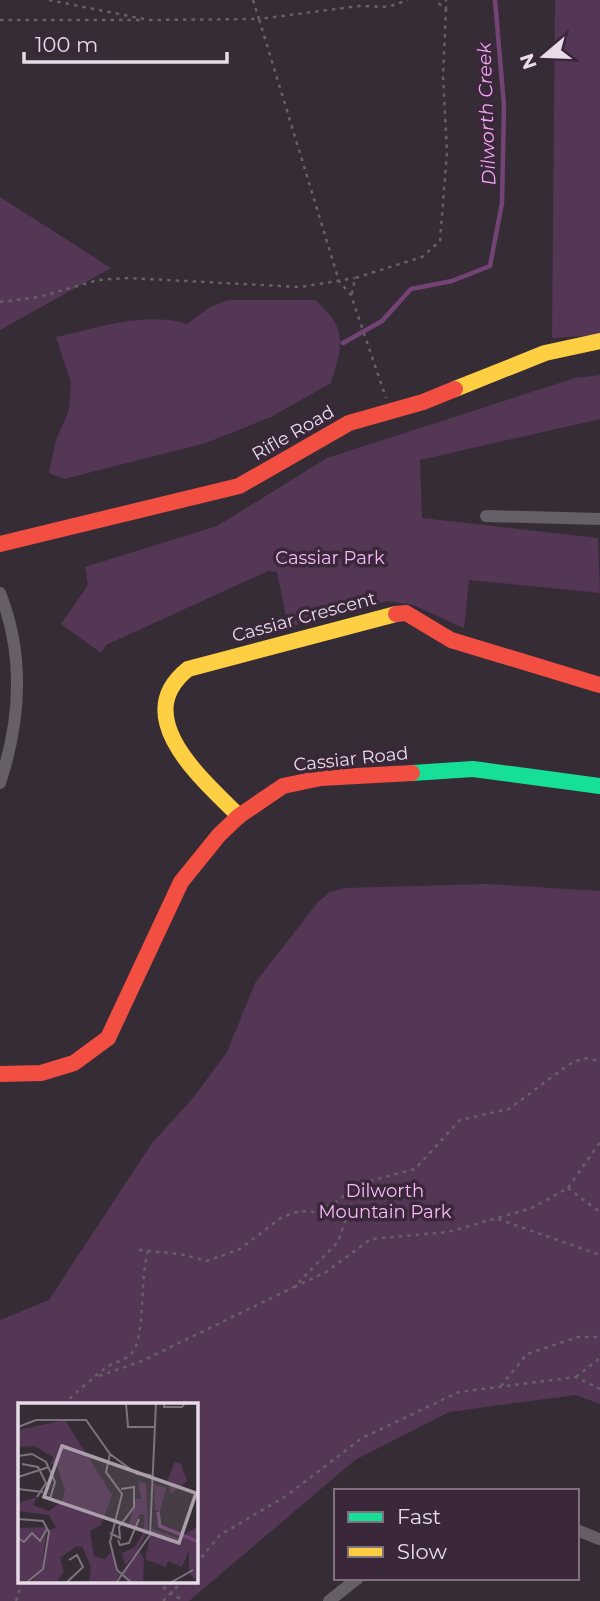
<svg xmlns="http://www.w3.org/2000/svg" width="600" height="1601" font-family="Montserrat,sans-serif">
	<style>
		.green { fill: #543655; fill-rule: evenodd }
		.lines { fill: none; stroke-linecap: round; stroke-linejoin: round }
		.stream { stroke: #744376; stroke-width: 4.5 }
		.path { stroke: #666067; stroke-width: 2.5; stroke-dasharray: 3.5 5; stroke-linecap: butt }
		.street { stroke: #675f67; stroke-width: 12 }
		.fast { stroke: #16e098; stroke-width: 16 }
		.slow { stroke: #ffcf43; stroke-width: 16 }
		.jam { stroke: #f24e42; stroke-width: 16 }
		.labels { text-anchor: middle; stroke-width: 7; stroke-linejoin: round; paint-order: stroke }
		.street-label { font-size: 18px; fill: #e8dce8; stroke: #3a283a }
		.park-label { font-size: 18px; fill: #f8b9f9; stroke: #3a283a }
		.water-label { font-size: 19px; font-style: italic; fill: #f2a5f4; stroke: #3a283a }
		.inset-river { fill: none; stroke: #744376; stroke-width: 3.5 }
		.inset-road { fill: none; stroke: #7d727d; stroke-width: 2 }
		.view { fill: #aa9eaa; fill-opacity: 0.15; stroke: #aa9eaa; stroke-width: 3.5 }
		.inset-edge { fill: none; stroke: #e8dce8; stroke-width: 3.5 }
	</style>
	<rect width="100%" height="100%" fill="#362c36"/>
	<g class="green">
		<polygon points="555,0 600,0 600,335 552,338"/>
		<polygon points="0,197 111,268 0,330"/>
		<path d="M227 300H315C348 329 343 344 331 383L271 417 206 443 64 479 49 473 56 440 69 410 71 382 56 337C98 328 145 311 187 324L210 307Z"/>
		<polygon points="600,375 600,419 420,460 422,518 598,538 600,593 469,580 464,628 413,605 388,601 288,627 277,572 268,571 106,645 101,653 61,624 88,585 85,567 217,526 327,458 575,378"/>
		<path d="M487 884 600 891V1404L576 1395 449 1412 355 1460 189 1601H0V1320L49 1300 152 1143 193 1098 227 1052 255 983 318 902 330 892 345 888ZM19 1405H196V1582H19Z"/>
	</g>
	<g class="lines">
		<polyline class="stream" points="343,343 382,321 411,289 452,281 490,266 502,203 504,106 495,0"/>
		<g class="path">
			<polyline points="49,0 149,20 259,19 339,281 351,295 386,398"/>
			<polyline points="253,0 259,19 359,6 388,7 408,0"/>
			<polyline points="446,10 446,0"/>
			<polyline points="0,20 142,20"/>
			<polyline points="352,294 355,278 422,257 440,241 447,152 443,76 446,10 435,0"/>
			<polyline points="0,302 39,297 98,280 128,278 300,287 355,278"/>
			<polyline points="568,1188 600,1212"/>
			<polyline points="498,1219 600,1255"/>
			<polyline points="139,1250 180,1254 207,1261 240,1249 282,1217 300,1211 315,1212 335,1203 358,1184 415,1169 460,1120 509,1109 568,1065 583,1058 600,1061"/>
			<polyline points="294,1287 326,1272 371,1239 448,1232 532,1208 568,1188 600,1142"/>
			<polyline points="99,1376 142,1361 294,1287 338,1242 358,1184"/>
			<polyline points="576,1377 600,1358"/>
			<polyline points="501,1386 527,1354 578,1337 600,1337"/>
			<path d="M64 1405C66 1400 98 1374 104 1369 114 1361 128 1362 135 1348 145 1326 140 1277 148 1251"/>
			<polyline points="196,1564 220,1535 286,1496 362,1438 459,1392 576,1377 600,1389"/>
			<polyline points="156,1582 183,1601"/>
			<polyline points="16,1601 22,1582"/>
			<polyline points="163,1601 182,1582"/>
		</g>
		<g class="street">
			<polyline points="486,516 600,519"/>
			<path d="M0 593C25 656 21 719 0 783"/>
			<polyline points="577,1530 599,1539"/>
			<polyline points="329,1601 358,1578"/>
		</g>
		<polyline class="fast" points="412,773 473,769 600,786"/>
		<g class="slow">
			<polyline points="455,389 545,353 600,341"/>
			<path d="M239 816C203 780 128 717 188 669L396 614"/>
		</g>
		<g class="jam">
			<polyline points="0,544 239,486 349,423 423,402 455,389"/>
			<polyline points="396,614 406,613 451,640 600,685"/>
			<polyline points="0,1074 41,1073 74,1063 108,1038 181,882 219,835 239,816 283,786 321,778 412,773"/>
		</g>
	</g>
	<g class="labels">
		<g class="street-label">
			<text transform="translate(293 433) rotate(-30)" y="6">Rifle Road</text>
			<text transform="translate(304 617) rotate(-15)" y="6">Cassiar Crescent</text>
			<text transform="translate(351 759) rotate(-6)" y="6">Cassiar Road</text>
		</g>
		<g class="park-label">
			<text x="330" y="564">Cassiar Park</text>
			<text x="385" y="1197">Dilworth<tspan x="385" dy="21">Mountain Park</tspan></text>
		</g>
		<g class="water-label">
			<text transform="translate(486 114) rotate(-92)" y="7">Dilworth Creek</text>
		</g>
	</g>
	<g transform="translate(18 1403)">
		<rect width="180" height="180" fill="#362c36"/>
		<path d="M47 17 94 92 83 122 72 128 76 153 87 156 93 149 102 172 118 150 107 162 104 150 117 144 125 130 127 112 122 111 116 124 111 123 117 96H123L120 79 128 80 130 127 120 146 126 156 125 180H112L101 172 97 180H71L73 164 65 145 59 143 42 155 46 169 38 180H12L25 166 31 127 38 125 31 112 0 108V100L19 94 15 102 31 108 44 98 47 87 38 60 31 62 36 55 17 43 0 44V27ZM157 59 163 61 169 78 153 91 150 75ZM136 81 148 85 142 109 137 107ZM180 123V180L171 169V147L164 164 150 158 148 164 127 156 134 126 165 137 162 134ZM29 124 24 165 11 179 0 180V125Z" fill="#543655"/>
		<path class="inset-river" d="M140 109 142 123 181 139"/>
		<path class="inset-road" d="M108 0 110 24H137M146 0V4H164L167 0M0 24 18 17H68L92 51 119 71 133 72M92 51 88 69 104 91 92 139 99 167 114 180M0 53 14 51 28 59 37 79 32 96M4 61 20 64 28 80 19 94M0 74 31 64M0 86 25 89M0 116 25 118 31 129 25 166 8 180M92 130 102 135 101 124 116 104V84L103 86M0 135 6 139 14 130 22 138 29 126M100 137 102 142 111 140 121 116M48 180 65 164 59 152 51 157M98 180 132 132 138 0M152 180 175 167"/>
		<path class="view" d="M44 43 178 90 161 140 26 94Z"/>
		<rect width="180" height="180" class="inset-edge"/>
	</g>
	<rect x="334" y="1489" width="245" height="91" fill="#3a283a" stroke="#807080" stroke-width="2"/>
	<rect x="348" y="1512" width="35" height="10" fill="#16e098" stroke="#807080" stroke-width="2"/>
	<text x="397" y="1524" font-size="21" fill="#e8dce8">Fast</text>
	<rect x="348" y="1547" width="35" height="10" fill="#ffcf43" stroke="#807080" stroke-width="2"/>
	<text x="397" y="1559" font-size="21" fill="#e8dce8">Slow</text>
	<g transform="translate(544 56) rotate(251)" stroke="#3a283a" stroke-width="5" paint-order="stroke">
	<path d="M0-5L12 26L0 18L-12 26Z" fill="#e8dce8"/>
	<text y="-10" font-size="19" font-weight="bold" text-anchor="middle" fill="#e8dce8">N</text>
	</g>
	<path d="M24 52v10h203v-10" fill="none" stroke="#e8dce8" stroke-width="3.5"/>
	<text x="35" y="52" font-size="21" fill="#e8dce8" stroke="#3a283a" stroke-width="5" paint-order="stroke">100 m</text>
</svg>
